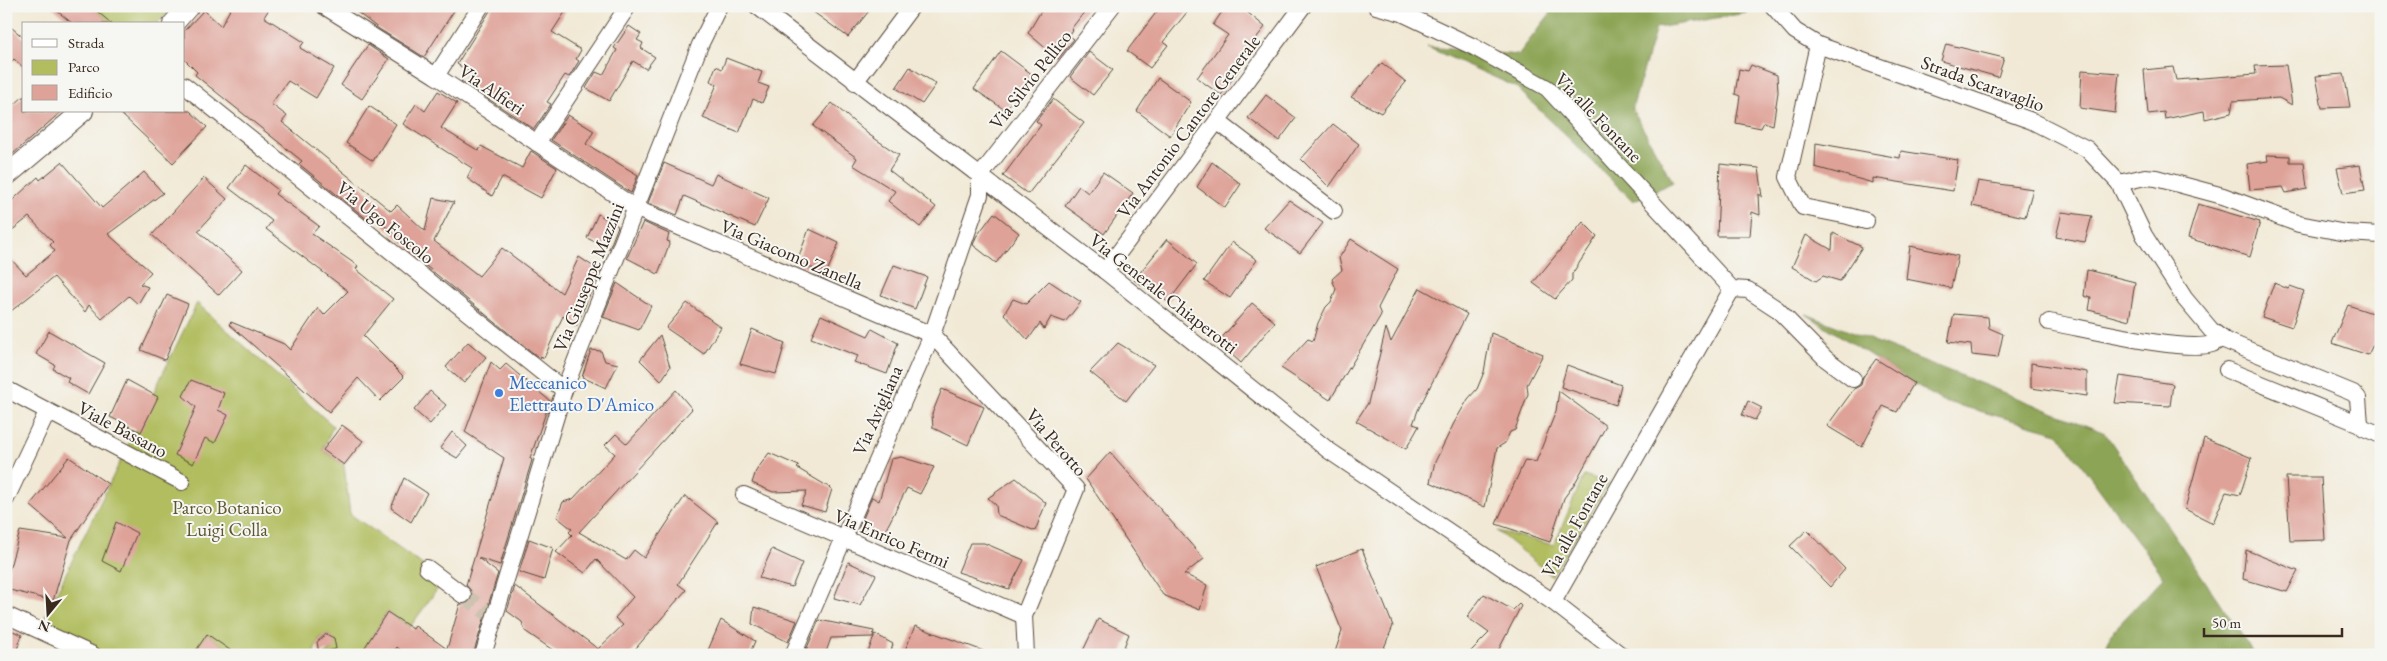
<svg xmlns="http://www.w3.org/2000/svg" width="2387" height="661" font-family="'EB Garamond',serif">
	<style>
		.green { fill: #b1bd5e; stroke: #76743e }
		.forest { fill: #8ca455; stroke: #64673a }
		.building { fill: #dea298 }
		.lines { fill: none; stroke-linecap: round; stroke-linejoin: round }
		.minor-tunnel { stroke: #cdc3b0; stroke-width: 16; stroke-dasharray: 16 8; stroke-linecap: butt }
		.minor-casing { stroke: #564739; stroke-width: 18 }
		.tertiary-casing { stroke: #564739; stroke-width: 22 }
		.minor { stroke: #fff; stroke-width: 16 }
		.tertiary { stroke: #fff; stroke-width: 20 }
		.shop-dot { fill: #3f7fe0; stroke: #f6f6f2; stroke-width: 2 }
		.labels { text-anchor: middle; stroke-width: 4; stroke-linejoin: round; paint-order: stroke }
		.street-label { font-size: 19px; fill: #3b2a1e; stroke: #f6f6f2 }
		.shop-label { font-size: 19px; fill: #366cbe; stroke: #f6f6f2; text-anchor: start }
		.park-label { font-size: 19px; fill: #5e5631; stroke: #f6f6f2 }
	</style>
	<rect width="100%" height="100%" fill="#f6f6f2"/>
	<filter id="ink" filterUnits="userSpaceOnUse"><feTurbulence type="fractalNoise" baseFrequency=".02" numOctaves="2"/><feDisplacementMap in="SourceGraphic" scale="10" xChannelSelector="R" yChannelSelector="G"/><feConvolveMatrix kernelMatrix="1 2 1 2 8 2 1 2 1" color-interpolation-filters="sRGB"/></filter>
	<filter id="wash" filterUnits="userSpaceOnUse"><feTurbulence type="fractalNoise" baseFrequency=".0096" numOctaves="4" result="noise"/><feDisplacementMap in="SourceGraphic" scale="20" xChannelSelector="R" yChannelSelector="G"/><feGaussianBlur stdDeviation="1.12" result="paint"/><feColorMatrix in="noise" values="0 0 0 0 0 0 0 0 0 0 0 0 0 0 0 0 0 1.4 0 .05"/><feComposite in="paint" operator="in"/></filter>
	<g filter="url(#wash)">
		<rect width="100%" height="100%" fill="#f1e9d5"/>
		<g class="green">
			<polygon points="91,6 175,6 157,24 112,24"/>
			<polygon points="197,303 333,426 323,450 344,465 350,514 444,580 410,627 387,612 360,655 324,655 332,650 335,645 332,637 326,634 319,639 313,655 237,655 207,634 193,655 103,655 38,631"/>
			<polygon points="1584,475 1609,483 1552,576 1497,531 1554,545"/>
		</g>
		<g class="forest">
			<polygon points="1556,6 1744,6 1746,13 1656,28 1632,109 1673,182 1633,201 1516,87 1427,47 1518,55"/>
			<polygon points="1806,314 2105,433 2255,655 2101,655 2114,630 2164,577 2058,433 1940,400"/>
		</g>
		<g id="blocks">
			<g class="building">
				<polygon points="51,6 91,6 112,24 73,24"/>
				<polygon points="232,6 271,6 264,17 304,42 300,48 334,68 316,98 288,81 271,104 287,116 282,122 391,211 397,205 425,231 433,198 454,202 434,241 479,276 502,248 562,293 579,257 600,271 576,327 563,316 544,358 538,357 410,253 412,251 372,214 368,220 299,164 302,161 195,75 197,72 184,59 184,31 204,10 221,26"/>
				<polygon points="349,6 457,6 424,57 379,29"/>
				<polygon points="493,6 569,6 552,32 581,50 576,59 579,61 569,77 565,75 547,102 551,104 534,129 461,81 468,71 457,64"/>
				<polygon points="805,6 873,6 848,37"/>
				<polygon points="1044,6 1089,6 1071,29 1072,30 1068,35 1074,39 1058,59 1028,33"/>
				<polygon points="1161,6 1192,6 1163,42 1168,45 1150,68 1127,51"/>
				<polygon points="1226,6 1240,6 1265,27 1235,65 1240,68 1221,95 1197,78 1228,35 1213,25"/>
				<polygon points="6,23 24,38 24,68 14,59 6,67"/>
				<polygon points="629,26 641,34 637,40 643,43 641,48 655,57 646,69 633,61 609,101 586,88 596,72 603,75 617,50 614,48"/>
				<polygon points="1946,44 2004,58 1998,77 1941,61"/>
				<polygon points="368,45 389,59 362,99 341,85"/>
				<polygon points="1001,51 1033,75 1005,110 974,89"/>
				<polygon points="1089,52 1113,70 1093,95 1070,77"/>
				<polygon points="726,58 762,72 758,83 769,87 762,103 753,99 739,133 703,118 717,84 710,81 716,66 722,69"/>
				<polygon points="1382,63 1406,82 1381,113 1351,97"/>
				<polygon points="1751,65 1777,75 1778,92 1773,125 1764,122 1761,128 1736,123 1740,96 1735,94 1739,69 1748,71"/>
				<polygon points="2286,65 2292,105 2279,98 2233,101 2231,113 2205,119 2204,111 2165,119 2164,112 2148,114 2144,70 2173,67 2176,80 2256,74 2255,66"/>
				<polygon points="910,67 936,84 922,104 896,88"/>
				<polygon points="2082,70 2119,73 2115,113 2080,108"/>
				<polygon points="2344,74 2350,107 2322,108 2316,76"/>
				<polygon points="1158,78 1191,102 1170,136 1137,111"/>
				<polygon points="438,91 457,103 441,128 479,151 481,146 522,168 531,151 557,168 541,198 502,177 492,196 467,178 472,168 403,124 416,104 425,111"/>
				<polygon points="1266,95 1296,118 1279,141 1248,118"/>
				<polygon points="24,96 24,111 62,111 6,160 6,112"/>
				<polygon points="1053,99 1084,123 1028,194 1003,176 1041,125 1036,121"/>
				<polygon points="832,103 868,134 899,155 889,170 936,207 920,227 888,201 895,191 853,165 857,158 813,126"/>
				<polygon points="369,106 396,124 373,161 346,143"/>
				<polygon points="118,111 190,111 207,127 173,163"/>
				<polygon points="568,115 594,131 586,144 638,175 631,193 551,140"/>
				<polygon points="1333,124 1359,144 1329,187 1301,159"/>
				<polygon points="1816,143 1900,158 1901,151 1958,160 1953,191 1873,178 1873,183 1815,167"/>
				<polygon points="2267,155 2290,156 2290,162 2304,162 2307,189 2286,193 2283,187 2250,190 2247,164 2268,161"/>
				<polygon points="62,162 102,208 144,172 163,193 108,234 151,272 140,284 148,287 138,304 129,296 102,319 89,305 85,312 54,277 6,315 6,254 26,275 55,251 50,245 53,242 29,217 6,235 6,206 38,177 40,180"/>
				<polygon points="1212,162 1241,184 1225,208 1197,187"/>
				<polygon points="664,163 711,184 716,174 769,198 755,227 684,196 677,215 648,203"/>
				<polygon points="1720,164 1759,168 1763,197 1759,194 1760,215 1752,212 1750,236 1717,236"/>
				<polygon points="246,165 278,190 275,194 319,226 312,234 358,266 356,269 393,299 363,336 404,377 380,401 358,378 329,412 229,324 231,322 284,344 290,350 318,308 324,315 348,291 266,229 272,221 229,188"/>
				<polygon points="2360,165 2365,190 2343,193 2337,168"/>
				<polygon points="1103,172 1133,193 1104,234 1065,206 1079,186 1088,193"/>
				<polygon points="204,178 227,199 198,231 242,270 219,295 152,235"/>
				<polygon points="1978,181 2033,189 2025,217 1972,206"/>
				<polygon points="1289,200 1323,223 1300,253 1264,228"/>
				<polygon points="2198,204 2260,222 2250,257 2188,238"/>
				<polygon points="2062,212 2092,216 2085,242 2056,237"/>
				<polygon points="994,213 1019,233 996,263 973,245 976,237"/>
				<polygon points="598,214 618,226 609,249 587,238"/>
				<polygon points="643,222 669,234 667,241 670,242 658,274 627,258"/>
				<polygon points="1583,222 1597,236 1572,274 1572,280 1555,299 1533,283"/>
				<polygon points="809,229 839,243 827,272 796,264"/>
				<polygon points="1833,233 1862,247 1840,281 1823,276 1816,281 1792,267 1806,235 1832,250"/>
				<polygon points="1167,239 1197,264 1168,302 1134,280"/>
				<polygon points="1351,239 1398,269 1378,308 1381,315 1330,400 1281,368 1308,339 1313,341 1318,323 1326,307 1331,302 1336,289 1332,279 1342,270 1339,258"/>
				<polygon points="1232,242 1257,260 1230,298 1204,281"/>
				<polygon points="1910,246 1958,256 1951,288 1906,279"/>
				<polygon points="894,265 927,277 915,309 881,295"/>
				<polygon points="2087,270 2135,282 2129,321 2089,310 2091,298 2084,296"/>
				<polygon points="1049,281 1081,302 1065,322 1051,317 1044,329 1040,323 1028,340 1004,314 1013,299 1026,304"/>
				<polygon points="617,283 651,306 639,330 603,317"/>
				<polygon points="2274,283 2288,289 2290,286 2304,291 2292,327 2262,317"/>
				<polygon points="1420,288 1467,314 1418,410 1413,424 1419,426 1406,449 1356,421 1368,403 1386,328 1391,342"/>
				<polygon points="167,295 188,304 165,360 141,350"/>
				<polygon points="687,303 721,327 704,354 666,328"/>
				<polygon points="1252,303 1275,322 1241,363 1218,342"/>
				<polygon points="2348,305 2381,316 2381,328 2368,355 2332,343"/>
				<polygon points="1954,314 1988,317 1989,328 2003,334 1998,358 1972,355 1971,345 1948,342"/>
				<polygon points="821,315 868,336 872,329 898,343 887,374 854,362 858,356 811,338"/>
				<polygon points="752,329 785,343 776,374 740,364"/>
				<polygon points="49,331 105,363 88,394 67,382 69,378 53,369 55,365 36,354"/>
				<polygon points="1491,333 1543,354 1527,385 1528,394 1515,430 1510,432 1505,443 1497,448 1485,507 1430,482 1435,462 1454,423 1468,399 1477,389 1484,372"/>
				<polygon points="660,335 670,367 661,381 640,360"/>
				<polygon points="468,342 486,357 464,383 446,367"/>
				<polygon points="1118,343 1154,365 1126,401 1090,372"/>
				<polygon points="591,350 601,351 605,361 618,364 606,388 582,377"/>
				<polygon points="1876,359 1914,383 1897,412 1883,406 1862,447 1827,426 1854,389 1861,385 1863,377"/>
				<polygon points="491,362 500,370 506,364 550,401 530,458 532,460 500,565 478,558 498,573 473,655 406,655 397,647 392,655 360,655 387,612 413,629 415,626 447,649 460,604 466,604 471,601 472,592 466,585 504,458 465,432"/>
				<polygon points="2031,363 2087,372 2087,396 2031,388"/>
				<polygon points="1567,365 1621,385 1616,405 1561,387"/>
				<polygon points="2120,376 2173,384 2170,406 2115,403"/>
				<polygon points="127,380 158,397 141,432 110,417"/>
				<polygon points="191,380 224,393 218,410 228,415 215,443 205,438 193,464 175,455 196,407 183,396"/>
				<polygon points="942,389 984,407 968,445 933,428 932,414"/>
				<polygon points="676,390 692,409 579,532 626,560 634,550 644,558 685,496 718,522 678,584 686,590 630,655 560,655 525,631 522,622 507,611 515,586 598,649 623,625 615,618 633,597 596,559 585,573 556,552 572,535 569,532 572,529 557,517 563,502 573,499 615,454 605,445 616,434 627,444"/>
				<polygon points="430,391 446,405 430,424 414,410"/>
				<polygon points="1559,391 1606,426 1575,483 1564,498 1550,542 1496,524 1525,460 1536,462 1556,411"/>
				<polygon points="1748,401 1762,408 1755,420 1742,415"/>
				<polygon points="342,425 363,441 344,465 323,450"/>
				<polygon points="452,432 467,446 457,458 440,448"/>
				<polygon points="2204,438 2252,458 2240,495 2226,492 2213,523 2185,509"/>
				<polygon points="1110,452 1204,559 1184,574 1207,585 1200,610 1163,595 1086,479"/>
				<polygon points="769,453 799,466 797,468 832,489 825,512 801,505 807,491 773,492 752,483 756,471"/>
				<polygon points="69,457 108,484 71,540 53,601 6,589 6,581 20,531 68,538 30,505"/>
				<polygon points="901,457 934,467 920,494 907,488 882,537 859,528 872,497 879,501 891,459"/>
				<polygon points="2286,477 2321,477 2325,540 2290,541"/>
				<polygon points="404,478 427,493 411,522 391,508"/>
				<polygon points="1016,478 1046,503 1035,531 997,515 996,505 988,498"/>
				<polygon points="116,522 137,533 121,571 102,561"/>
				<polygon points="1807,530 1845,569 1830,587 1790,546"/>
				<polygon points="529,539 553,548 544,580 519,572"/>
				<polygon points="970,543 984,543 1024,560 1009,589 958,572"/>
				<polygon points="772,549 802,563 792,587 759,578"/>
				<polygon points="1362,549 1393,626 1381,655 1334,655 1342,631 1316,567"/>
				<polygon points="2246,550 2298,571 2287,592 2243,579"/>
				<polygon points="848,562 876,575 860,605 834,598"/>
				<polygon points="1484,594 1513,610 1519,604 1521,606 1496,655 1467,655 1489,633 1467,617"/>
				<polygon points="754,607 797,621 788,642 752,624"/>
				<polygon points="1098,619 1129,634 1121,655 1081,655"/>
				<polygon points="721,620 755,641 749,655 706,655"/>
				<polygon points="819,620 874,631 873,637 831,638 825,655 804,655"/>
				<polygon points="915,626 989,653 989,655 903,655"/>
				<polygon points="6,628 22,635 15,655 6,655"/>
				<polygon points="207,634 237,655 193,655"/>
				<polygon points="326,634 334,638 336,649 319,653 317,642"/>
				<polygon points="875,634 893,644 890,655 867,655"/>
			</g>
		</g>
	</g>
	<g filter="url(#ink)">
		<use href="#blocks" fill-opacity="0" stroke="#564739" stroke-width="1"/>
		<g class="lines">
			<polyline class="minor-tunnel" points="463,595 488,613"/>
			<defs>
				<g id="minor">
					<polyline points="324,6 436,76 637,209 932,335 1076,489 1024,616 1026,655"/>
					<polyline points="757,6 1105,271 1328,450 1553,602 1621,655"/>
					<polyline points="1376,6 1402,13 1474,47 1547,88 1732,289 1748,290 1777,309 1826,359 1853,379"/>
					<polyline points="1773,6 1795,31 1818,45 2032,121 2087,149 2119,183 2144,235 2185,299 2211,330 2224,340 2353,393 2358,398 2360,424"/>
					<polyline points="1818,45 1788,177 1803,207 1848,216 1866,221"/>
					<polyline points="436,76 481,6"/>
					<polyline points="855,82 912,6"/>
					<polyline points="184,85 564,390"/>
					<polyline points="1217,121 1334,211"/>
					<polyline points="537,143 628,6"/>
					<polyline points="980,176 1112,6"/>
					<polyline points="2119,183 2145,177 2156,178 2223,196 2299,224 2346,233 2381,235"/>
					<polyline points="1105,271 1303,6"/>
					<path d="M2049 322C2083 328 2183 353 2212 344 2215 343 2219 340 2222 338"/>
					<polyline points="2227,370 2360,424 2364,428 2381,435"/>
					<polyline points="6,389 182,482"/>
					<polyline points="744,495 1024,616"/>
					<polyline points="6,499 47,412"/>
					<polyline points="427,568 463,595"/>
					<polyline points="1553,602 1732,289"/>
					<polyline points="6,615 93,655"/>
					<polyline points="483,655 564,390 700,45 719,6"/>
					<polyline points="793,655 932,335 980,195 980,176"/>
				</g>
				<g id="tertiary">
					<polyline points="173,24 189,6"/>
					<polyline points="6,176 83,111"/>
				</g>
			</defs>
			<use href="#minor" class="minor-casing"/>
			<use href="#tertiary" class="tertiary-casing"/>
			<use href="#minor" class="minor"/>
			<use href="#tertiary" class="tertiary"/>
		</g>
	</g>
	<circle class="shop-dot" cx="499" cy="393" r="5"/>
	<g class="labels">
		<g class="street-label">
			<text transform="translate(1030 79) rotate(-52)" y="7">Via Silvio Pellico</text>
			<text transform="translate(1983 83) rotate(20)" y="7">Strada Scaravaglio</text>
			<text transform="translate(492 89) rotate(34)" y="7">Via Alfieri</text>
			<text transform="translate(1599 117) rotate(46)" y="7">Via alle Fontane</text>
			<text transform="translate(1188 126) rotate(-53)" y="7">Via Antonio Cantore Generale</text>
			<text transform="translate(386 222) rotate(39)" y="7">Via Ugo Foscolo</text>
			<text transform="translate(792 254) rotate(23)" y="7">Via Giacomo Zanella</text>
			<text transform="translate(588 277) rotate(-68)" y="7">Via Giuseppe Mazzini</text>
			<text transform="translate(1164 293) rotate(38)" y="7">Via Generale Chiaperotti</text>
			<text transform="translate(877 410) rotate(-66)" y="7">Via Avigliana</text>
			<text transform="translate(123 429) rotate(28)" y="7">Viale Bassano</text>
			<text transform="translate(1057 442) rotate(49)" y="7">Via Perotto</text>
			<text transform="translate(1574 525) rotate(-61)" y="7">Via alle Fontane</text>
			<text transform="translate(892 538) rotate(23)" y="7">Via Enrico Fermi</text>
		</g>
		<g class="shop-label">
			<text x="509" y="389">Meccanico<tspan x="509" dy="22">Elettrauto D'Amico</tspan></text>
		</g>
		<g class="park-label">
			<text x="227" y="514">Parco Botanico<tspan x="227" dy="22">Luigi Colla</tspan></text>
		</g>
	</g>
	<rect width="2387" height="661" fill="none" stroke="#f6f6f2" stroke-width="25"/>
	<rect x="22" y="22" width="162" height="90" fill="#f6f6f2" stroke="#aba49d"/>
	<rect x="32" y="39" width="25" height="8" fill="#ffffff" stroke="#aba49d"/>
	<text x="68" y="48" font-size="15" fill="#3b2a1e">Strada</text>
	<rect x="32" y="60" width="25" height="15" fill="#b1bd5e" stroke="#aba49d"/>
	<text x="68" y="72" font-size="15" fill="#3b2a1e">Parco</text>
	<rect x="32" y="85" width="25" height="15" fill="#dea298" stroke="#aba49d"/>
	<text x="68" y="98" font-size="15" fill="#3b2a1e">Edificio</text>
	<g transform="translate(48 614) rotate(198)" stroke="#f6f6f2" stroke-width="4" paint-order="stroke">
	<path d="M0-4L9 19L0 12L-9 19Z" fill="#3b2a1e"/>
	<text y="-8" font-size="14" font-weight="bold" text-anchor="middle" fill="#3b2a1e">N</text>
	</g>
	<path d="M2204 628v8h138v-8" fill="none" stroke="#3b2a1e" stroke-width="2.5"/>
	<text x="2212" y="628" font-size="15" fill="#3b2a1e" stroke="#f6f6f2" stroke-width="4" paint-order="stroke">50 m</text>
</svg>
